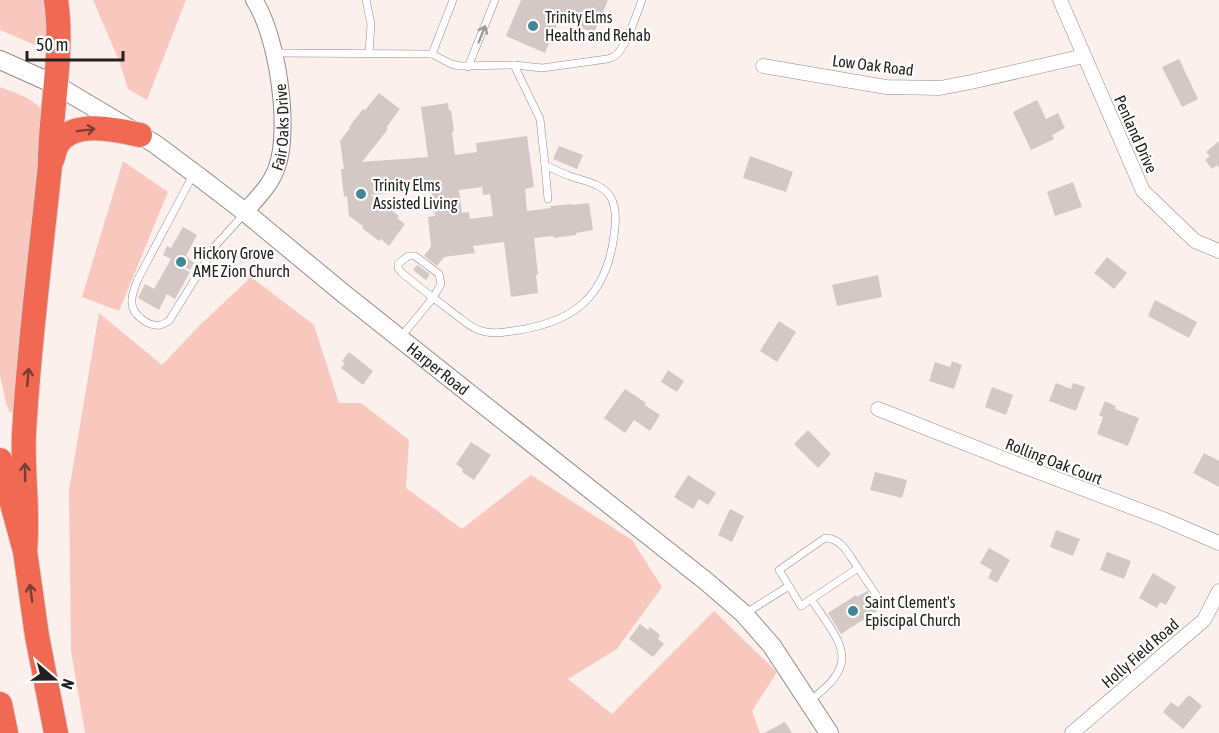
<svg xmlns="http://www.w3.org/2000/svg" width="1219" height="733" font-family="'Asap Condensed',sans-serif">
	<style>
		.green { fill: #f8c8bf }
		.building { fill: #d4c8c5; fill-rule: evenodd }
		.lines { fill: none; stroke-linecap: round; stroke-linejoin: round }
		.service-casing { stroke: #968b89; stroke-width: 8 }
		.minor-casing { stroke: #968b89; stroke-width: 15 }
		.tertiary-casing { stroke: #968b89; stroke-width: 18 }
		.secondary-casing { stroke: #968b89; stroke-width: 20 }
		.motorway-casing { stroke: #d3d2d2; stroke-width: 26 }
		.service { stroke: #fff; stroke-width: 7 }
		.minor { stroke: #fff; stroke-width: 14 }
		.tertiary { stroke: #fff; stroke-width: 16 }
		.secondary { stroke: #fff; stroke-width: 18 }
		.motorway { stroke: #f16952; stroke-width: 24 }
		.oneway { stroke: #9c9b9a }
		.oneway2 { stroke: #763d33 }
		.poi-dot { fill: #428794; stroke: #fff; stroke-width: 2 }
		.labels { text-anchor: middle; stroke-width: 4.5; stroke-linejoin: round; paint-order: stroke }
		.poi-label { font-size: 16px; fill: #24201f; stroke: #fff; text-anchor: start }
		.street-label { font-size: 16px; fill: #24201f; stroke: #fff }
	</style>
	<rect width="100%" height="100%" fill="#fcf0ed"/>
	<g class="green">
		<polygon points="0,0 47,0 47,50 0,30"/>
		<polygon points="93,0 186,0 147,100 128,89 120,63"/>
		<path d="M0 87C14 93 38 98 43 115L15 411 10 413 6 403 0 375Z"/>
		<polygon points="123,161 168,192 119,311 82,297"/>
		<polygon points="251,277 314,325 339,403 361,403 409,440 406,488 462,529 531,475 632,540 662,587 617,649 568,679 612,714 714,611 777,672 752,711 760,733 85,733 71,651 69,490 99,313 162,365 200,325"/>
	</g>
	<g class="building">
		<polygon points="521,0 608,0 594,33 559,19 545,53 506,36"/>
		<polygon points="1179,59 1198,99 1182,107 1162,67"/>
		<path d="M379 93 400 109 386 128 388 129 362 162 428 157 421 107 448 103 449 110H451L454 131 452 132 455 155 477 152 476 143 527 136 534 187 525 189 527 211 551 208 550 206 572 204V205L589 203 593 230 576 233V235L554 238 553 236 534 238 538 275H536L538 293 511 297 504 242 473 246 475 253 444 257 437 266 424 256 431 247 428 217 435 216 431 188 371 195 399 216 397 218 405 224 389 246 381 239 379 241 362 228 363 226 349 216 347 196 344 197 341 169H344L340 141 350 128 349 127 363 109 365 110ZM482 187 483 195 490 194 493 216 470 219 469 212 462 213 459 190Z"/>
		<polygon points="1037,100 1046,119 1058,113 1065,128 1052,135 1054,139 1031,150 1013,112"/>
		<polygon points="1219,141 1219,168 1217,165 1212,169 1205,160 1210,156 1206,152"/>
		<polygon points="559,146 583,155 577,169 553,159"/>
		<polygon points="750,156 793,172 786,192 743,178"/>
		<polygon points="1073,182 1082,207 1055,216 1047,192"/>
		<polygon points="183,227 197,235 186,256 194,263 190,270 185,267 184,269 190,272 175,299 167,294 159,310 138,298 145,284 154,289 171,259 163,255 167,246 171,248"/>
		<polygon points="1107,257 1127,273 1114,289 1094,273"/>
		<polygon points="417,265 430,274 426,280 413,270"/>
		<polygon points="878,275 882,297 837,306 832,285"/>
		<polygon points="1155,300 1197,322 1189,338 1148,316"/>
		<polygon points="779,321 796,332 777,362 760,351"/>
		<polygon points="349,352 373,371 363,385 341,368 345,363 342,361"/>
		<polygon points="952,361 962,365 954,389 929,381 935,362 950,367"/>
		<polygon points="668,370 684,381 677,392 661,382"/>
		<polygon points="1056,383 1071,389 1073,383 1085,387 1076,411 1049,401"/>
		<polygon points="992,387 1013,395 1006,415 985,407"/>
		<polygon points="625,389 646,403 645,405 660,415 650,431 634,420 625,433 604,418"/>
		<polygon points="1105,401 1116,406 1115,409 1139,418 1128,446 1097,434 1103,417 1099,415"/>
		<polygon points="808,430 831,454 818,468 794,444"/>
		<polygon points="471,442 491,455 474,480 462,472 463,469 456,464"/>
		<polygon points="1204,453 1219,461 1219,487 1193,473"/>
		<polygon points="875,472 907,480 902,498 870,490"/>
		<polygon points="688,475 716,493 708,505 699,499 693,509 674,497"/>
		<polygon points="730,509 744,516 732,542 718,535"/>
		<polygon points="1056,530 1080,539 1073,556 1050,547"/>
		<polygon points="989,548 1010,560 997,583 988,578 992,570 980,563"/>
		<polygon points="1107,552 1131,561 1124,579 1100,570"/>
		<polygon points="1153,573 1176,587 1166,605 1160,602 1157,608 1139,598"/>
		<polygon points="867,591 880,609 841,634 828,613 856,595 857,597"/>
		<polygon points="640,624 648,630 650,627 660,635 658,639 664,644 653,657 629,639"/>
		<polygon points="1189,695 1202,706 1183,729 1163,712 1171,702 1178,707"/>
		<polygon points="785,722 792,733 764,733"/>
	</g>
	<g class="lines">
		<defs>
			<g id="service">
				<polyline points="366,0 371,24 369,53"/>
				<path d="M275 53 432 54 451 64 460 66 514 65 540 119 545 165C553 169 561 173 570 176 583 181 601 183 610 196 617 207 616 223 614 236 606 294 577 321 519 330 506 332 491 335 479 330 470 327 463 320 456 315 437 301 419 287 402 273L398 268V264L408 256H415L439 274 441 284 433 298 400 338"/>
				<polyline points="432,54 453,0"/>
				<path d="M514 65 542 68 607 59C610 58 613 58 616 55 626 47 637 13 642 0"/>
				<polyline points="468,67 495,0"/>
				<polyline points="545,165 548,199"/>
				<path d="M194 173 138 279C135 287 131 295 132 303 132 314 148 327 160 325 163 325 166 322 169 321L216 245 244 214"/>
				<polyline points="858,568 877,596"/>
				<path d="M746 613 789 586 779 570 825 538C842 538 849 555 858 568L801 606 789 586"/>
				<path d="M809 701C863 662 841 644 811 599"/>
			</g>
			<g id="minor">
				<polyline points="1060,0 1143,191 1195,241 1219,251"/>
				<polyline points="763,66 886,87 940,88 971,82 1084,56"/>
				<polyline points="878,409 1020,465 1163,519 1219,543"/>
				<polyline points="1072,733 1204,620 1219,591"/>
			</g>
			<g id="tertiary">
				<path id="s1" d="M245 212C257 198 271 185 277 167 291 128 277 34 254 0"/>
			</g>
			<g id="secondary">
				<path id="s2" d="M0 60 56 85 155 144 194 173 245 212 344 294 707 582 744 614 772 646 829 733"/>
			</g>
			<g id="motorway">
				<path d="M52 160C54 155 55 147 59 142 76 120 117 130 140 135"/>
				<polyline points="0,460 25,551 37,636 56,733"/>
				<path d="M25 551C29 512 22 472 24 433 29 343 41 254 50 165 50 110 64 55 56 0"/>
				<polyline points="0,704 6,733"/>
			</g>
		</defs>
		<use href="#service" class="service-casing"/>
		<use href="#minor" class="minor-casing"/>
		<use href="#tertiary" class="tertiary-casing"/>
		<use href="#secondary" class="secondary-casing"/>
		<use href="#motorway" class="motorway-casing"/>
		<use href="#service" class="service"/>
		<use href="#minor" class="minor"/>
		<use href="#tertiary" class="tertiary"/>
		<use href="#secondary" class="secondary"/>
		<use href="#motorway" class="motorway"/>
	</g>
	<defs><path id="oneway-shaft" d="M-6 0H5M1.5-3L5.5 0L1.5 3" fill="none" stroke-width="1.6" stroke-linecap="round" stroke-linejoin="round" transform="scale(1.5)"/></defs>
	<use class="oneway" href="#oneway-shaft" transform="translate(482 34) rotate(-68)"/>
	<g class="oneway2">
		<use href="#oneway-shaft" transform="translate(86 130) rotate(-7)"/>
		<use href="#oneway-shaft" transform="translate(28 377) rotate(-85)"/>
		<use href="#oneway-shaft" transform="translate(25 472) rotate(-91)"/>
		<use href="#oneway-shaft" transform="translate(31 593) rotate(-98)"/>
	</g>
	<g class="poi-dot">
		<circle cx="533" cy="26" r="6"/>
		<circle cx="361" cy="194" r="6"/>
		<circle cx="181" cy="262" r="6"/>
		<circle cx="853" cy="611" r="6"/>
	</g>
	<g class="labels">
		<g class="poi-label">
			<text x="545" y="23">Trinity Elms<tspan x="545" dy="18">Health and Rehab</tspan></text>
			<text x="373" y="191">Trinity Elms<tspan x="373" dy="18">Assisted Living</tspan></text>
			<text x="193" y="259">Hickory Grove<tspan x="193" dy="18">AME Zion Church</tspan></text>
			<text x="865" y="608">Saint Clement's<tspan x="865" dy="18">Episcipal Church</tspan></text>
		</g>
		<g class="street-label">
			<text transform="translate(873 65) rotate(7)" y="6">Low Oak Road</text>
			<text dy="6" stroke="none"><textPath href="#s1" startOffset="96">Fair Oaks Drive</textPath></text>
			<text transform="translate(1136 134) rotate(66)" y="6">Penland Drive</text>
			<text dy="6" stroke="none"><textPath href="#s2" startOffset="538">Harper Road</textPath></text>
			<text transform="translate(1054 461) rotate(21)" y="6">Rolling Oak Court</text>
			<text transform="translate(1140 653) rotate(-41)" y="6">Holly Field Road</text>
		</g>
	</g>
	<g transform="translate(54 679) rotate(110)" stroke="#ffffff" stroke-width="4.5" paint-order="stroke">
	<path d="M0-4.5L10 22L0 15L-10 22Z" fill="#24201f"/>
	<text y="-9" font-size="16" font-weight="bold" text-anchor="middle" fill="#24201f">N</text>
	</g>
	<path d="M27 51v9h96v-9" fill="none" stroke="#24201f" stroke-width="3"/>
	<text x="36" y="51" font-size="18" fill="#24201f" stroke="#ffffff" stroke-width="4.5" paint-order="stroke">50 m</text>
</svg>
